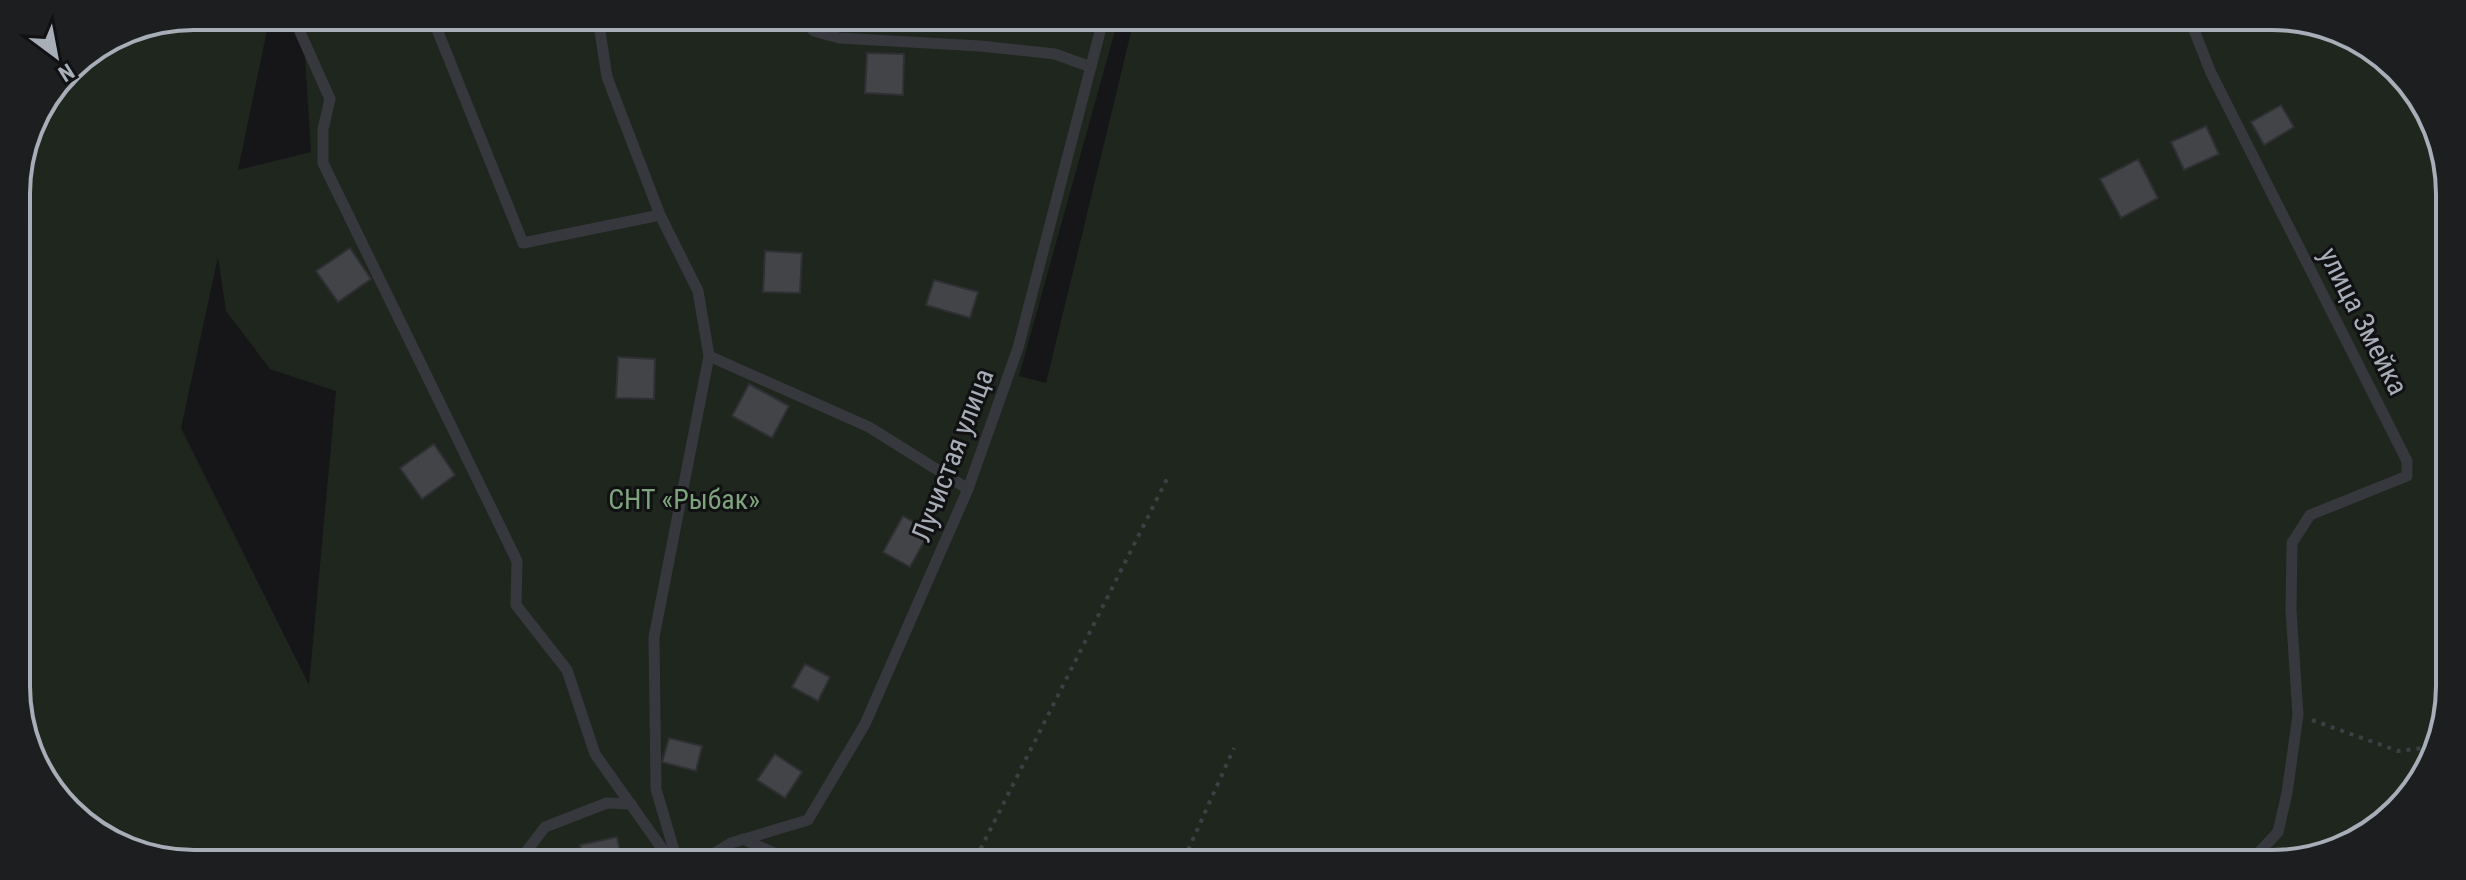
<svg xmlns="http://www.w3.org/2000/svg" width="2466" height="880" font-family="'Roboto Condensed',sans-serif">
	<style>
		.green { fill: #1e261e; fill-rule: evenodd }
		.building { fill: #424448; stroke: #303034; stroke-width: 2 }
		.lines { fill: none; stroke-linecap: round; stroke-linejoin: round }
		.path { stroke: #3d3f44; stroke-width: 4; stroke-dasharray: 4 6; stroke-linecap: butt }
		.service { stroke: #37383d; stroke-width: 11 }
		.labels { text-anchor: middle; stroke-width: 6; stroke-linejoin: round; paint-order: stroke }
		.street-label { font-size: 28px; fill: #a8aeb8; stroke: #111113 }
		.park-label { font-size: 28px; fill: #7ea47e; stroke: #111113 }
		.rim { fill: none; stroke: #a8aeb8; stroke-width: 4 }
	</style>
	<rect width="100%" height="100%" fill="#161618"/>
	<path class="green" d="M194 16H270L238 170 311 152 305 55 288 16 1118 20 1019 376 1046 383 1134 20 2329 25 2406 77 2448 170 2441 743 2380 827 2283 864 137 855 60 804 19 720 16 182 35 115 76 60 126 29ZM218 257 226 311 270 369 336 391 309 685 181 428Z"/>
	<g class="building">
		<polygon points="1042,20 1080,20 1079,29 1042,24"/>
		<polygon points="867,53 904,54 903,95 865,93"/>
		<polygon points="2281,105 2294,127 2264,145 2251,122"/>
		<polygon points="2206,126 2219,154 2184,170 2171,142"/>
		<polygon points="2138,159 2158,198 2121,218 2100,179"/>
		<polygon points="350,248 371,279 338,302 316,271"/>
		<polygon points="765,251 802,253 800,293 763,292"/>
		<polygon points="934,280 978,292 970,318 926,305"/>
		<polygon points="618,357 655,359 654,399 616,398"/>
		<polygon points="749,384 789,406 772,438 732,416"/>
		<polygon points="434,444 455,475 422,499 400,468"/>
		<polygon points="2444,473 2444,497 2435,477"/>
		<polygon points="903,516 930,531 910,567 883,552"/>
		<polygon points="805,664 830,677 818,701 792,687"/>
		<polygon points="669,738 702,746 696,771 662,762"/>
		<polygon points="775,754 802,772 785,798 757,780"/>
		<polygon points="617,837 621,857 583,857 580,845"/>
	</g>
	<g class="lines">
		<g class="path">
			<polyline points="2312,720 2398,751 2438,746"/>
			<polyline points="976,858 1167,479"/>
			<polyline points="1184,859 1234,748"/>
		</g>
		<g class="service">
			<polyline points="299,16 300,32 330,99 323,129 323,163 517,561 516,605 567,670 595,754 668,857"/>
			<polyline points="432,17 523,243 660,215"/>
			<polyline points="598,18 607,77 660,215 698,291 709,356 654,637 656,789 676,857"/>
			<polyline points="802,19 814,31 839,38 980,46 1055,54 1091,67"/>
			<polyline points="2192,25 2211,73 2407,461 2407,476 2310,515 2292,543 2291,610 2298,715 2287,793 2278,832 2249,863"/>
			<polyline points="709,356 869,427 968,489"/>
			<polyline points="743,839 783,857"/>
			<polyline points="523,856 545,827 607,803 631,804"/>
			<polyline points="708,857 731,843 808,820 865,724 968,489 1018,348 1103,20"/>
		</g>
	</g>
	<g class="labels">
		<g class="street-label">
			<text transform="translate(2364 321) rotate(63)" y="10">улица Змейка</text>
			<text transform="translate(952 455) rotate(-69)" y="10">Лучистая улица</text>
		</g>
		<g class="park-label">
			<text x="684" y="509">СНТ «Рыбак»</text>
		</g>
	</g>
	<path d="M0 0H2466V880H0ZM194 30H2272A164 164 0 0 1 2436 194V686A164 164 0 0 1 2272 850H194A164 164 0 0 1 30 686V194A164 164 0 0 1 194 30Z" fill="#1d1e20" fill-rule="evenodd"/>
	<path class="rim" d="M194 30H2272A164 164 0 0 1 2436 194V686A164 164 0 0 1 2272 850H194A164 164 0 0 1 30 686V194A164 164 0 0 1 194 30Z"/>
	<g transform="translate(56 56) rotate(148)" stroke="#111113" stroke-width="6" paint-order="stroke">
	<path d="M0-6L14 30L0 20L-14 30Z" fill="#a8aeb8"/>
	<text y="-12" font-size="22" font-weight="bold" text-anchor="middle" fill="#a8aeb8">N</text>
	</g>
</svg>
